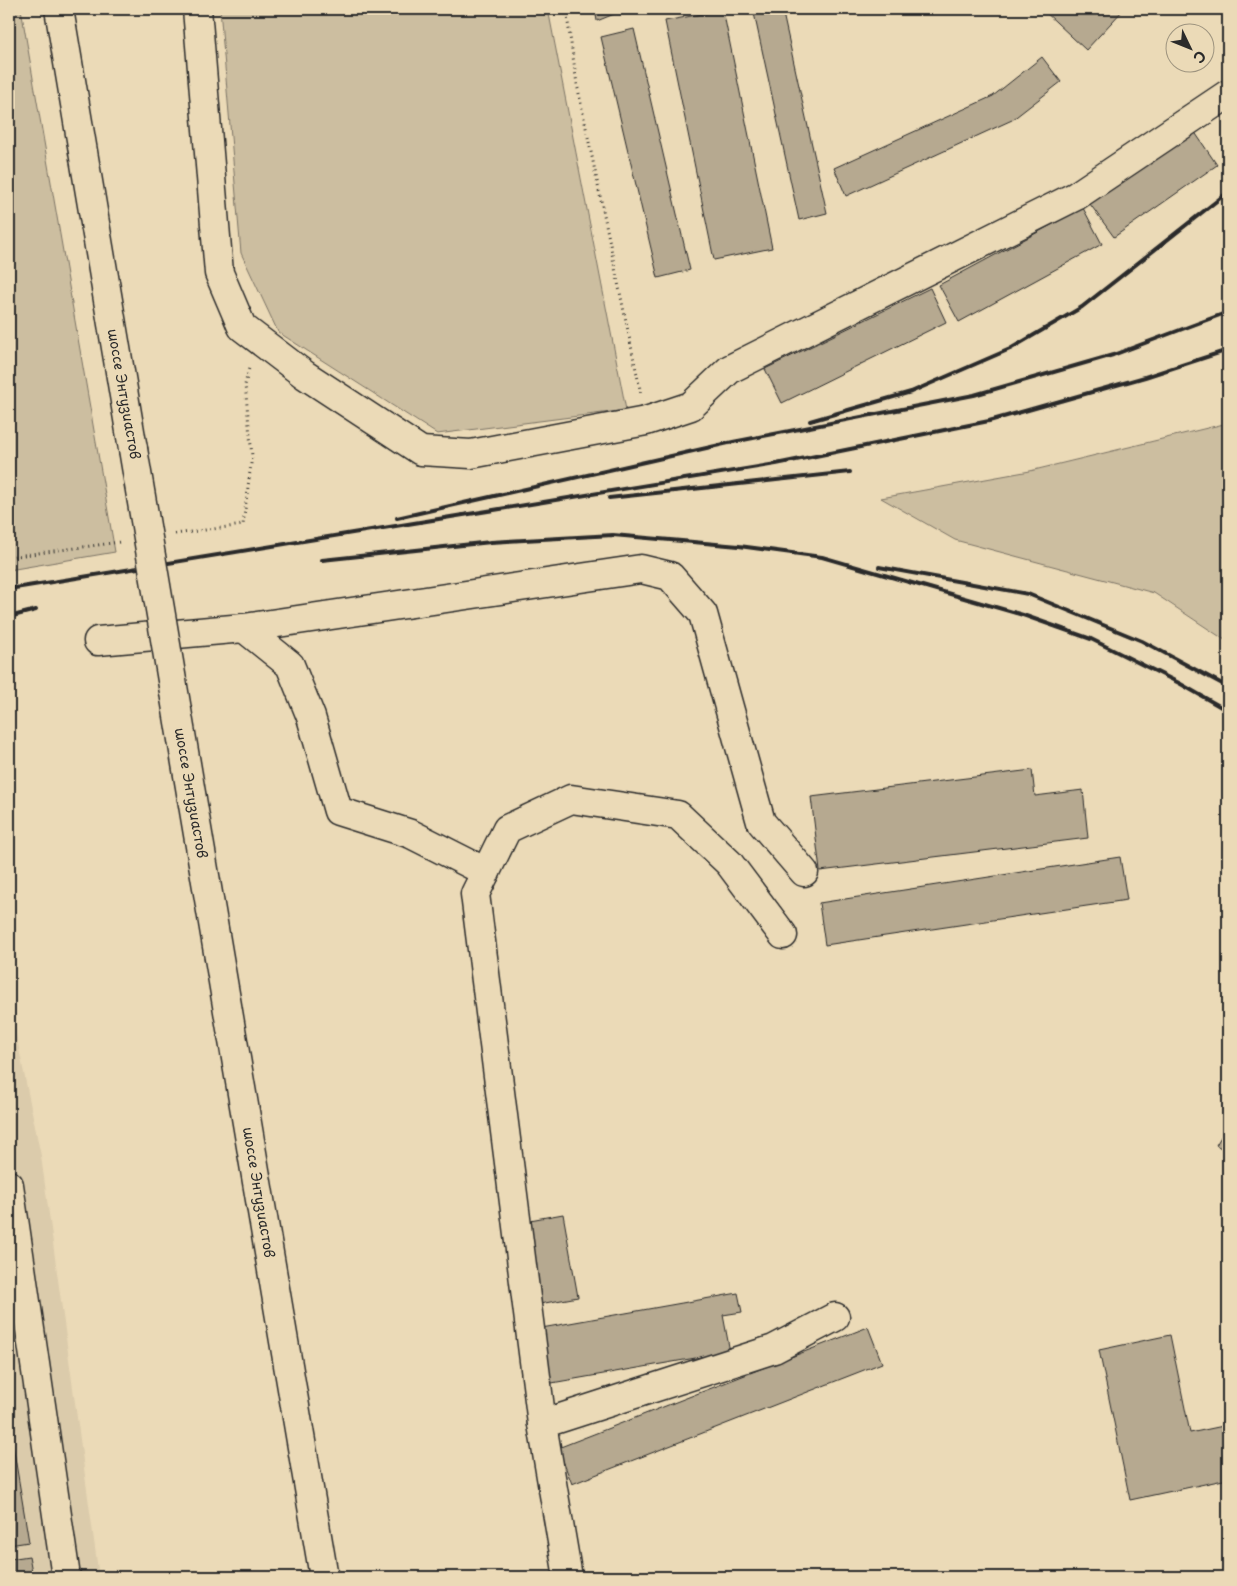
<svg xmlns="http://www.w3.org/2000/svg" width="1237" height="1586" font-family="'Playpen Sans',sans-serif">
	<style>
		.built { fill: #dbcbab }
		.green { fill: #ccbea0; stroke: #7c7466 }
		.building { fill: #b6a990; stroke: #2b2b2b }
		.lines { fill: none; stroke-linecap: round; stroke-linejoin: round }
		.minor-casing { stroke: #2b2b2b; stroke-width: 31 }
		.major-casing { stroke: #2b2b2b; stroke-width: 31 }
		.path { stroke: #2b2b2b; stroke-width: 3; stroke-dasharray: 1 4; stroke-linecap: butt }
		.minor { stroke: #ebdab7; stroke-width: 28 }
		.major { stroke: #ebdab7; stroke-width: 28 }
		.rail { stroke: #2b2b2b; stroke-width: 4 }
		.major-bridge-casing { stroke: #2b2b2b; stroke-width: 31; stroke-linecap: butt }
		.major-bridge { stroke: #ebdab7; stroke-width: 28 }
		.labels { text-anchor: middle; stroke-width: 4; stroke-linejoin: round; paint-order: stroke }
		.street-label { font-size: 14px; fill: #2b2b2b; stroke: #ebdab7 }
	</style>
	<rect width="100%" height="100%" fill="#ebdab7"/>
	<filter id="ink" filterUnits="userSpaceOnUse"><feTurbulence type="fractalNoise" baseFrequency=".02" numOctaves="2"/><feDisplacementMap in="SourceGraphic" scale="10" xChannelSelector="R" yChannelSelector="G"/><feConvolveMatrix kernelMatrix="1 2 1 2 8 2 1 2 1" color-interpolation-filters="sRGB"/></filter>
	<g filter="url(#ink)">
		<polygon class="built" points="9,1000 41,1156 99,1577 9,1577"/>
		<g class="green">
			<polygon points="9,9 21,9 115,552 9,570"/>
			<polygon points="220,9 548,9 626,410 437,434 278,332 241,253"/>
			<polygon points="1228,423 1228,642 1154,593 955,540 881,498 1030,471"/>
		</g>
		<g class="building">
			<polygon points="595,9 618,9 619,12 597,21"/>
			<polygon points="776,9 782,9 827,213 799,220 754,13"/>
			<polygon points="1042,9 1124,9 1086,50"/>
			<polygon points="723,10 772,248 714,260 665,21"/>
			<polygon points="634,29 690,270 658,278 601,37"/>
			<polygon points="1042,57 1061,82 1012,120 846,196 834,168 993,96"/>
			<polygon points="1194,131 1217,165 1114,237 1090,204"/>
			<polygon points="1083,208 1102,244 959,322 939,285"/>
			<polygon points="930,288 946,322 782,403 765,369"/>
			<polygon points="1032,770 1035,796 1083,790 1088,838 820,871 811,797"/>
			<polygon points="1120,857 1127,900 825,945 819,903"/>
			<polygon points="1228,1125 1228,1152 1216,1145"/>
			<polygon points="563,1214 578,1297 534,1305 519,1222"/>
			<polygon points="738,1293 742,1312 723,1315 730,1352 546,1384 536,1329"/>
			<polygon points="868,1327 882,1363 572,1484 558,1448"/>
			<polygon points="1170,1335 1190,1433 1228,1425 1228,1479 1130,1500 1099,1350"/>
			<polygon points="9,1421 29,1542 9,1545"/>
			<polygon points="29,1556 33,1577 9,1577 9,1559"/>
		</g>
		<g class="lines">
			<defs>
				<g id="minor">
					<polyline points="197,9 219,273 242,327 305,375 421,451 471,454 646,421 691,406 730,369 1076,196 1228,94"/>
					<polyline points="244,628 290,665 311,717 338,811 411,834 486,872"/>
					<polyline points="98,641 244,628 641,569 670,576 703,614 761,822 804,872"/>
					<polyline points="9,1185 66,1577"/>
					<polyline points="542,1424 475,894 507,829 571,799 678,815 729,863 783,935"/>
					<polyline points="568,1577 542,1424 774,1349 835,1317"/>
				</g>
				<g id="major">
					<polyline points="59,9 133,449"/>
					<path id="s1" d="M192 799 324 1577"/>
				</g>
			</defs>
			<use href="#minor" class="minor-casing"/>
			<use href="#major" class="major-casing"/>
			<g class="path">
				<polyline points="566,9 577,84 641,394"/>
				<polyline points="175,534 243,525 252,456 245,385 249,368"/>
				<polyline points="9,557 120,542"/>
			</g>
			<use href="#minor" class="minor"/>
			<use href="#major" class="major"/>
			<g class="rail">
				<polyline points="810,421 911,392 1010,349 1082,307 1228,192"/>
				<polyline points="609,498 850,472"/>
				<polyline points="397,518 733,442 974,395 1113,355 1228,312"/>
				<polyline points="322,560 491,542 613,535 739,546 822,557 1023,615 1091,639 1179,683 1228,711"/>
				<polyline points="879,567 1028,594 1142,641 1228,687"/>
				<polyline points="9,589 776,464 989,421 1145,377 1228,350"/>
				<polyline points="9,617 36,610"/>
			</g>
			<defs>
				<polyline id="major-bridge" points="133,449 192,799"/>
			</defs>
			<use href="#major-bridge" class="major-bridge-casing"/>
			<use href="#major-bridge" class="major-bridge"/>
		</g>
	</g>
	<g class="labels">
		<g class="street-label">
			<text transform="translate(124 394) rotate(80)" y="5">шоссе Энтузиастов</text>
			<text transform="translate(191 793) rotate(80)" y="5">шоссе Энтузиастов</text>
			<text dy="5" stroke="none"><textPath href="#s1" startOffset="399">шоссе Энтузиастов</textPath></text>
		</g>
	</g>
	<rect width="1237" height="1586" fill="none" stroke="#ebdab7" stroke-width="30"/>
	<rect x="15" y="15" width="1207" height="1556" fill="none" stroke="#2b2b2b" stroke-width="2" filter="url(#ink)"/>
	<g transform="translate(1190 48) rotate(133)"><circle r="24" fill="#ebdab7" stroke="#9e947f"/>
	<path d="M0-4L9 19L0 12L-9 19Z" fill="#2b2b2b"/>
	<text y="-8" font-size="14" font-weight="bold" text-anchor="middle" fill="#2b2b2b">С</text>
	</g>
</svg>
